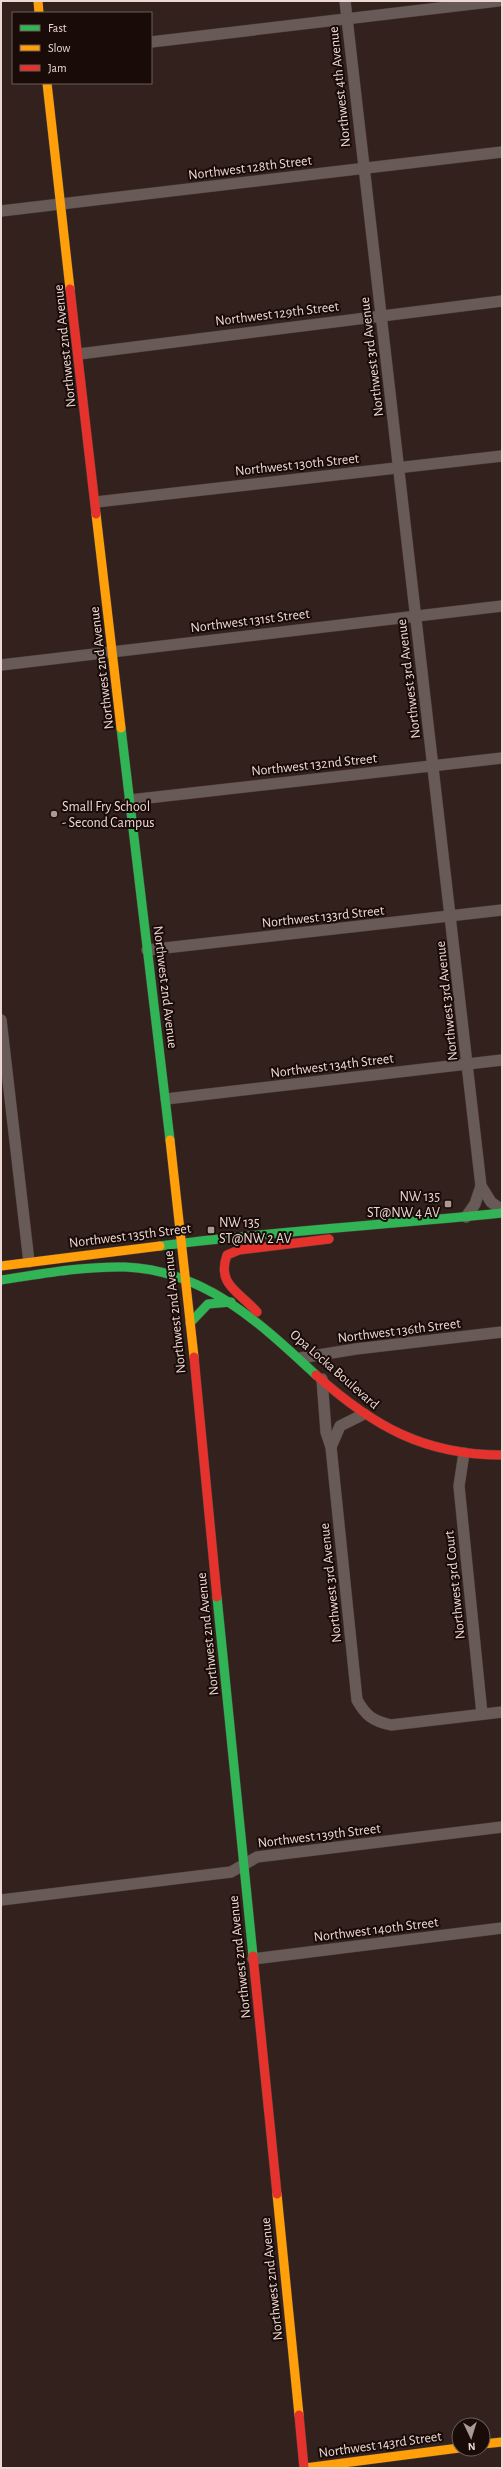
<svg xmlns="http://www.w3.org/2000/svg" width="503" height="2469" font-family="'Alegreya Sans',sans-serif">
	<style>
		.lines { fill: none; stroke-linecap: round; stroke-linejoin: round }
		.street-casing { stroke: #4b3d3a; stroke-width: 12 }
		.fast-casing { stroke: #4b3d3a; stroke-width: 10 }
		.slow-casing { stroke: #4b3d3a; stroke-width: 10 }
		.jam-casing { stroke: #4b3d3a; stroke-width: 10 }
		.street { stroke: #685a57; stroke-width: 11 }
		.fast { stroke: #30b455; stroke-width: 9 }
		.slow { stroke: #ff9f0a; stroke-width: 9 }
		.jam { stroke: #e5322d; stroke-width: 9 }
		.poi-dot { fill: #ac9893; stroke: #180b08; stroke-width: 1.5 }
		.labels { text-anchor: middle; stroke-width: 4; stroke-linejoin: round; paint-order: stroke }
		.street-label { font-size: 14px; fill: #edd8d3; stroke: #180b08 }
		.poi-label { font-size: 14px; fill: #edd8d3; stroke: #180b08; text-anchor: start }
	</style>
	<rect width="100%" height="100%" fill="#32211d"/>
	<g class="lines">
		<defs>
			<g id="street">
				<polyline points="345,1 481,1186 475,1204 466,1217"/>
				<polyline points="151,42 498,1"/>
				<polyline points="1,211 502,152"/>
				<polyline points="79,354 502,301"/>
				<polyline points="96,502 502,456"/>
				<polyline points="1,665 502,606"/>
				<polyline points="130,800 502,758"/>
				<polyline points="147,950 502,910"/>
				<polyline points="1,1020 29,1262"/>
				<polyline points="166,1099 502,1060"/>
				<polyline points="481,1186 491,1202 502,1210"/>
				<polyline points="300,1358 356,1349 502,1332"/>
				<path d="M322 1379 326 1432 331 1447 357 1700C366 1716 373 1721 391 1725L502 1712"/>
				<polyline points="331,1447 340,1426 364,1414"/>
				<polyline points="464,1453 459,1486 482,1714"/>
				<polyline points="1,1900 231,1872 257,1857 502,1827"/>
				<polyline points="253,1959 502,1928"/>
			</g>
			<g id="fast">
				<polyline points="121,728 170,1140"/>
				<path d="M160 1246C273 1231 388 1225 502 1213"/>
				<path d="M1 1280C42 1274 83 1266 125 1267 205 1270 261 1324 316 1375"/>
				<polyline points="190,1323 208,1304 231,1302"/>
				<polyline points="217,1597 253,1956"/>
			</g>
			<g id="slow">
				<polyline points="38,1 39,13"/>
				<polyline points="47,83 70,289"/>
				<polyline points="96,514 121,728"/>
				<polyline points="170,1140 194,1357"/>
				<polyline points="1,1266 160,1246"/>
				<polyline points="277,2194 299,2415"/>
				<polyline points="483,2444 502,2442"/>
				<polyline points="305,2468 459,2448"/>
			</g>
			<g id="jam">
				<polyline points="70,289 96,514"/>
				<path d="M257 1312C240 1292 216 1285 227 1255L239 1250 329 1239"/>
				<polyline points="194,1357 217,1597"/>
				<path d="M316 1375C373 1426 424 1455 502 1455"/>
				<polyline points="253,1956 277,2194"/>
				<polyline points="299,2415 304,2468"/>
			</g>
		</defs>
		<use href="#street" class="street-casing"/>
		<use href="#fast" class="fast-casing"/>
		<use href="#slow" class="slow-casing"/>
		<use href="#jam" class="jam-casing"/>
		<use href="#street" class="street"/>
		<use href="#fast" class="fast"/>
		<use href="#slow" class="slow"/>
		<use href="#jam" class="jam"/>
	</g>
	<g class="poi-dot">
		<circle cx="54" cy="814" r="4"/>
		<rect x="444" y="1200" width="8" height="8" rx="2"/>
		<rect x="207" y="1226" width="8" height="8" rx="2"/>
	</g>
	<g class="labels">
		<g class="street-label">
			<text transform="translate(339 87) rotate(-96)" y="5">Northwest 4th Avenue</text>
			<text transform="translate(250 167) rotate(-7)" y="5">Northwest 128th Street</text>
			<text transform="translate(277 313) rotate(-7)" y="5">Northwest 129th Street</text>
			<text transform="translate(64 346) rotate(-96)" y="5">Northwest 2nd Avenue</text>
			<text transform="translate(371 357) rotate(-97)" y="5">Northwest 3rd Avenue</text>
			<text transform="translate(297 464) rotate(-6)" y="5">Northwest 130th Street</text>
			<text transform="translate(250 620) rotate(-7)" y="5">Northwest 131st Street</text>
			<text transform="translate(101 668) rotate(-97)" y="5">Northwest 2nd Avenue</text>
			<text transform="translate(408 679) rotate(-97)" y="5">Northwest 3rd Avenue</text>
			<text transform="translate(314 764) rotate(-6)" y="5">Northwest 132nd Street</text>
			<text transform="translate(323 916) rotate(-6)" y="5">Northwest 133rd Street</text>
			<text transform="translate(166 987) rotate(83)" y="5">Northwest 2nd Avenue</text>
			<text transform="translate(446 1001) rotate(-96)" y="5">Northwest 3rd Avenue</text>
			<text transform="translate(332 1065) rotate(-7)" y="5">Northwest 134th Street</text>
			<text transform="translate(130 1235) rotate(-7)" y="5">Northwest 135th Street</text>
			<text transform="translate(174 1312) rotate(-96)" y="5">Northwest 2nd Avenue</text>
			<text transform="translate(399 1330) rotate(-7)" y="5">Northwest 136th Street</text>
			<text transform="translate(335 1369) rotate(41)" y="5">Opa Locka Boulevard</text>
			<text transform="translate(330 1583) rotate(-96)" y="5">Northwest 3rd Avenue</text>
			<text transform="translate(454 1585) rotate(-96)" y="5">Northwest 3rd Court</text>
			<text transform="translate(207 1634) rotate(-96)" y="5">Northwest 2nd Avenue</text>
			<text transform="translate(319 1835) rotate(-7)" y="5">Northwest 139th Street</text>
			<text transform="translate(376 1929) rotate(-7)" y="5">Northwest 140th Street</text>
			<text transform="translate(239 1957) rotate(-96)" y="5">Northwest 2nd Avenue</text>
			<text transform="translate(271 2279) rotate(-96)" y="5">Northwest 2nd Avenue</text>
			<text transform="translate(380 2444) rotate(-8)" y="5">Northwest 143rd Street</text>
		</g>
		<g class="poi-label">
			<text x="62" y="811">Small Fry School<tspan x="62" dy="16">- Second Campus</tspan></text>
			<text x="440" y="1201" text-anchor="end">NW 135<tspan x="440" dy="16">ST@NW 4 AV</tspan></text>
			<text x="219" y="1227">NW 135<tspan x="219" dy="16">ST@NW 2 AV</tspan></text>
		</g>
	</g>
	<rect width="503" height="2469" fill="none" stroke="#edd8d3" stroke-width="4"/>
	<rect x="12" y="12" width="140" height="72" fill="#180b08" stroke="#6d5d59"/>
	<rect x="20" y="25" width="20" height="6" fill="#30b455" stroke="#6d5d59"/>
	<text x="48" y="32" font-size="12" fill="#edd8d3">Fast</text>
	<rect x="20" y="45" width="20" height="6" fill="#ff9f0a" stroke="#6d5d59"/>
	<text x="48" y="52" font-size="12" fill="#edd8d3">Slow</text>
	<rect x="20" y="65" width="20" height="6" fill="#e5322d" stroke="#6d5d59"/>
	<text x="48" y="72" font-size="12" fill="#edd8d3">Jam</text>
	<g transform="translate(471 2437) rotate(176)"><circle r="19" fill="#180b08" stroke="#6d5d59"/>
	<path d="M0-3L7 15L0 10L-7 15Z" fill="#ac9893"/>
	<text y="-6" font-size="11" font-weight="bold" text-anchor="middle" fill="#edd8d3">N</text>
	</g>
</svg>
